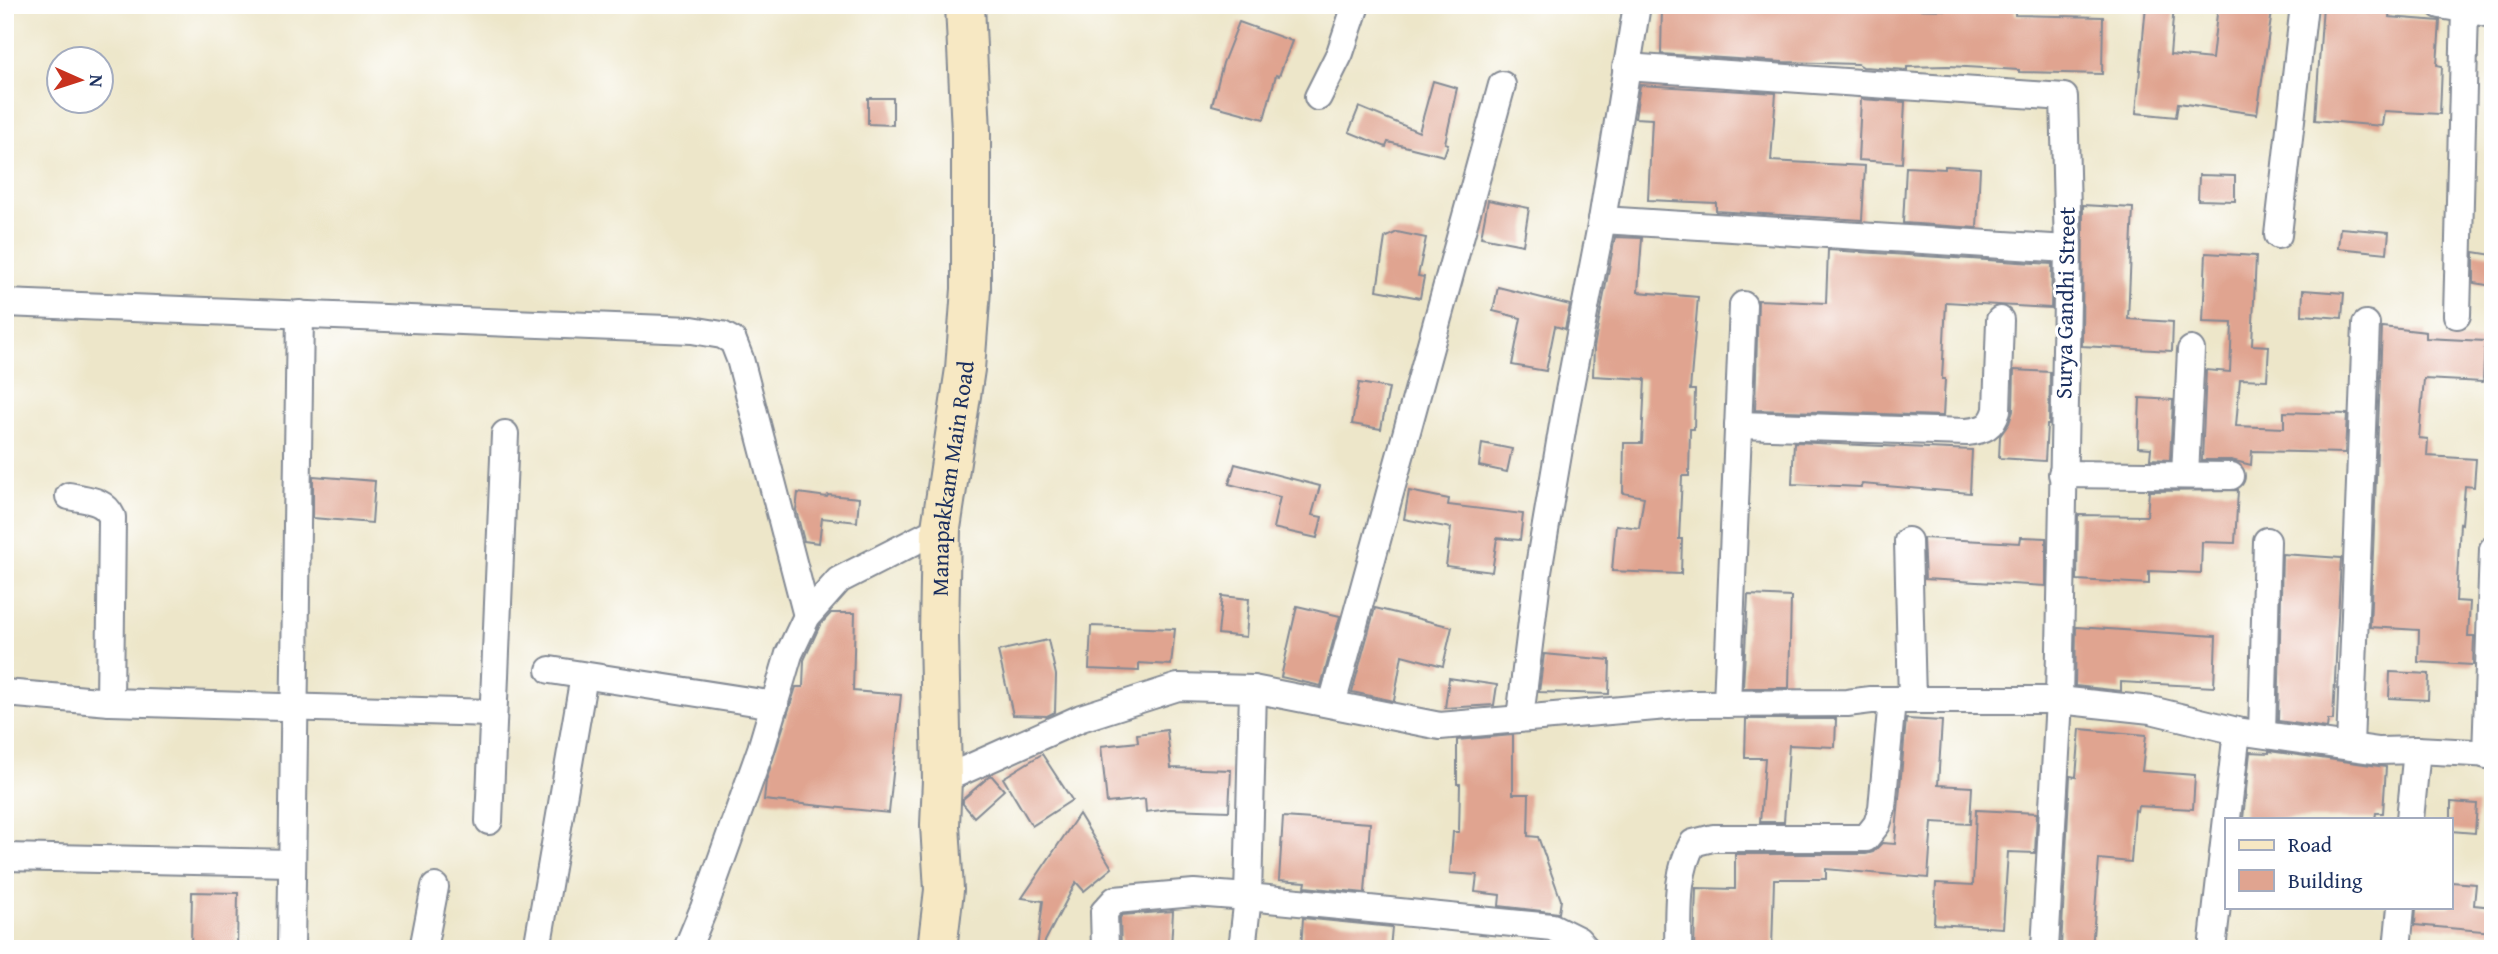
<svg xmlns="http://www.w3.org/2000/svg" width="2498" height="954" font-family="'Gentium Book Plus',serif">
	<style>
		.building { fill: #e0a490 }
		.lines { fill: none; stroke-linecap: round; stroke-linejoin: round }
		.minor-casing { stroke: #848a94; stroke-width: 30 }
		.secondary-casing { stroke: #848a94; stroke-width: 42 }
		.minor { stroke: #fff; stroke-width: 26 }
		.secondary { stroke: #f7e8c3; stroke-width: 38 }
		.labels { text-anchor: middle; stroke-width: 6; stroke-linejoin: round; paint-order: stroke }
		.street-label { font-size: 23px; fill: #1b2f5e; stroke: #fff }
	</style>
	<rect width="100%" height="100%" fill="#fff"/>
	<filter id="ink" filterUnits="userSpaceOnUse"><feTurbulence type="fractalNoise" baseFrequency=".0143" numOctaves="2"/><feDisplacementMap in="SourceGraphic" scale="14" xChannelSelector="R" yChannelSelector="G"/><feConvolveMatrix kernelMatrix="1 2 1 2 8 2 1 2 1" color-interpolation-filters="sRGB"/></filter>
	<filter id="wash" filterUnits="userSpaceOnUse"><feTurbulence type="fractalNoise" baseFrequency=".00686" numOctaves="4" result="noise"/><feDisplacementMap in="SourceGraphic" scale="28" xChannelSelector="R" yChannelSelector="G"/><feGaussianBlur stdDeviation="1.57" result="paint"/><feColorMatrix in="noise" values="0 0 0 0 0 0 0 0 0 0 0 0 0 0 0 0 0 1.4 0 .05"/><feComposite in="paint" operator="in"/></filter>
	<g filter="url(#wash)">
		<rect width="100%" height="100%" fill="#ede6c9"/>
		<g id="blocks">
			<g class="building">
				<polygon points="1662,5 1854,5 1854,8 1955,10 1955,7 2015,10 2015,15 2103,17 2102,74 2019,72 2019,70 1948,66 1907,67 1907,70 1863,67 1858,64 1783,62 1661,54"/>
				<polygon points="2146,5 2174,5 2170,55 2212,59 2218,5 2273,5 2257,114 2178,103 2176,117 2136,113"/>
				<polygon points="2323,5 2367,5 2390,8 2389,17 2440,21 2437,65 2442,66 2440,114 2384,111 2382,126 2315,120"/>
				<polygon points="1239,22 1292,41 1279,76 1276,75 1264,119 1212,105 1223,63"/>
				<polygon points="1433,81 1457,88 1445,143 1448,144 1444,156 1388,142 1386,147 1349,132 1359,107 1419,132"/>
				<polygon points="1640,85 1776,93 1771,161 1865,166 1862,220 1716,211 1716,203 1648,200 1652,119 1635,118"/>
				<polygon points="868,98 893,98 893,125 868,124"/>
				<polygon points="1861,99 1905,102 1902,163 1858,160"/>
				<polygon points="1945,166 1980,168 1977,228 1903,223 1906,167 1945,169"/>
				<polygon points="2199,175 2235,176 2235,201 2198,200"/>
				<polygon points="1488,200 1529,208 1523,245 1481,237"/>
				<polygon points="2083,205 2133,208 2128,319 2173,322 2172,351 2082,346"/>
				<polygon points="2340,228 2389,232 2387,253 2338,248"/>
				<polygon points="1397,232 1426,238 1418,276 1424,277 1420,298 1377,290 1385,238"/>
				<polygon points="1615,237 1642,238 1638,292 1698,297 1690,390 1695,390 1694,429 1690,429 1689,476 1682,476 1679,539 1682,539 1681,574 1612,571 1616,525 1639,528 1644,497 1623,493 1624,443 1642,443 1645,379 1593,376 1594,347"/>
				<polygon points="1828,250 2052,264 2051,308 1946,302 1942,379 1945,379 1943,416 1755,410 1758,300 1826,303"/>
				<polygon points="2474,252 2493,255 2493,286 2474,283"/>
				<polygon points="2206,253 2256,256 2252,345 2269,346 2267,380 2240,379 2236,426 2284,428 2284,412 2347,414 2345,453 2252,451 2251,465 2231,460 2202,460 2206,370 2230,372 2232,323 2203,322"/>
				<polygon points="1498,287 1570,305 1565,329 1555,326 1546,371 1512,365 1521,318 1493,311"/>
				<polygon points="2303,290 2344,293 2342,318 2302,315"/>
				<polygon points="2382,327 2426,332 2426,338 2485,341 2483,382 2424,379 2419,438 2428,439 2427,456 2476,459 2474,487 2465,486 2462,524 2460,523 2456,601 2470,602 2468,637 2474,637 2473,665 2418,662 2419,630 2370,627"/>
				<polygon points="2014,370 2050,372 2049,425 2047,425 2045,461 1999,458 2000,436 2009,423 2013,411"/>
				<polygon points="1359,383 1389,388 1381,429 1352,424"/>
				<polygon points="2140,398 2173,400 2170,460 2150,459 2151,448 2138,447"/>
				<polygon points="1794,442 1972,450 1970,493 1862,484 1861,487 1792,484"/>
				<polygon points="1482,443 1512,449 1507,472 1479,466"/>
				<polygon points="1235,464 1320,486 1312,515 1322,517 1317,538 1273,528 1280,497 1229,484"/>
				<polygon points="313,476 375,481 372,523 313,518"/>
				<polygon points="2238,490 2235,543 2202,542 2201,573 2149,571 2149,584 2077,580 2078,515 2147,516 2149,491"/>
				<polygon points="1409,491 1449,499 1448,505 1523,514 1520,540 1497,538 1492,572 1446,566 1451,528 1404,519"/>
				<polygon points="798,493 827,497 828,495 859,498 857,522 822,518 819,543 804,541 796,510"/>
				<polygon points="2021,537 2046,538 2046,586 1925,579 1923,538 2020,543"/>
				<polygon points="2282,554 2341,558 2333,720 2328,720 2327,728 2278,721"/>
				<polygon points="1748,595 1791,597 1789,688 1743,688"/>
				<polygon points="1222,596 1249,599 1246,637 1218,634"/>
				<polygon points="1297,606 1340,616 1321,686 1281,677"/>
				<polygon points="1375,608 1452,627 1443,666 1402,655 1394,701 1352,692"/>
				<polygon points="831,613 855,613 853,691 901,695 889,813 764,800 766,781 796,687 803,687 804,660 820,625"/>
				<polygon points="1091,626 1175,629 1171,665 1139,663 1139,671 1089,669"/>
				<polygon points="2076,627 2216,636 2214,687 2121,682 2121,691 2075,686"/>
				<polygon points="1048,640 1056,675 1055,712 1047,716 1013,715 998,651"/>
				<polygon points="1544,654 1610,660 1609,694 1539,692"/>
				<polygon points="2390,672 2429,674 2428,700 2389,698"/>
				<polygon points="1449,678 1497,685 1494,705 1445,708"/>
				<polygon points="1746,719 1836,719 1835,747 1789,745 1784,822 1760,822 1765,758 1745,758"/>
				<polygon points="1906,719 1942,721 1938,785 1972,787 1970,824 1932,822 1928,878 1826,869 1826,879 1774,879 1772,949 1694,949 1696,888 1735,889 1735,854 1866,854 1873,852 1882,843 1895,844"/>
				<polygon points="2080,729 2146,735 2142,771 2195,775 2193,809 2138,806 2137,811 2135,810 2131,862 2099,859 2092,949 2061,947 2070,776 2076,777"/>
				<polygon points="1167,730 1171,768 1231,770 1229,811 1170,809 1146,812 1145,799 1107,803 1101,746 1138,742 1137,734"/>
				<polygon points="1513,735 1513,794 1529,794 1528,836 1538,837 1561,900 1559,913 1499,906 1500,895 1475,892 1477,875 1450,873 1453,832 1459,832 1460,784 1457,784 1457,740"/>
				<polygon points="2269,751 2386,767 2383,813 2376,813 2375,819 2243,819 2250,752 2269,753"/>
				<polygon points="1042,754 1072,800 1032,826 1003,778"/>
				<polygon points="991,775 1004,790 974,817 963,804 963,799"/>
				<polygon points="2451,802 2477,804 2475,833 2451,831"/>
				<polygon points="1976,810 2037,813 2035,853 2008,852 2003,928 1934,924 1936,883 1973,885"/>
				<polygon points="1079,814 1112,868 1084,891 1076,882 1041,949 1037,949 1043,901 1022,898"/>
				<polygon points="1283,817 1370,823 1365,893 1305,887 1306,882 1279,880"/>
				<polygon points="2451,882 2476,884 2474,905 2493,907 2493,932 2415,925 2416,907 2451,907"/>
				<polygon points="192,892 238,893 237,949 191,949"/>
				<polygon points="1173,911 1171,949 1121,949 1120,918 1122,915"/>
				<polygon points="1303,918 1392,927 1390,949 1301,949"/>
			</g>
		</g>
	</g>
	<g filter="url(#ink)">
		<use href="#blocks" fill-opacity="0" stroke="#848a94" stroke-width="2"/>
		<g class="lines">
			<defs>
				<g id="minor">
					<polyline points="2440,5 2493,14"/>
					<polyline points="1626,67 2064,97 2068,249 2059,700 2045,949"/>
					<polyline points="1318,97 1340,53 1356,5"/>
					<polyline points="1602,220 2068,249"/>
					<polyline points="2278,235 2304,5"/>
					<polyline points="5,303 692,330 722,335 733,341 740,359 807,616"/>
					<polyline points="2457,315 2465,10"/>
					<path d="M1738 425 1967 432C1984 430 1992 427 1997 410L2000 320"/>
					<polyline points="2062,474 2231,476"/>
					<polyline points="2185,475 2191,350"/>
					<path d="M69 496C86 500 104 499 112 517L110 702"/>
					<polyline points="1908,541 1912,700"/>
					<polyline points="550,670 775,705"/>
					<polyline points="1253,689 1440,726 1690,704 1847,703 1871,700 2059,700 2151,710 2237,731 2212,949"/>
					<polyline points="5,693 110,702 492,713"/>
					<polyline points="1332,704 1502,85"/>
					<polyline points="1727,704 1743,305"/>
					<polyline points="1520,718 1538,572 1566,407 1602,220 1637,5"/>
					<polyline points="2237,731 2379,751 2417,750 2493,754"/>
					<polyline points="2262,734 2267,541"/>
					<polyline points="2350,746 2366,324"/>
					<polyline points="2486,755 2493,549"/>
					<polyline points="942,780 1081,718 1178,687 1253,689 1248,897 1552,927 1578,940 1586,949"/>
					<polyline points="2410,819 2417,750"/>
					<polyline points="489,821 505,434"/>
					<polyline points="5,857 292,863"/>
					<polyline points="291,949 300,314"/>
					<polyline points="423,949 435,887"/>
					<polyline points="537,949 584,676"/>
					<polyline points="687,949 704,908 761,749 789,654 807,616 839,580 941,528"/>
					<polyline points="1105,949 1104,912 1115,900 1194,893 1248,897 1242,949"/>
					<path d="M1678 949C1679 914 1675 874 1693 843L1713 838H1866L1877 824 1882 808 1892 700"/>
					<polyline points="2397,949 2401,907"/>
				</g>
				<g id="secondary">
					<path id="s1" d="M937 949 944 890 940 825 942 780 939 634 941 528 965 369 971 289V132L965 5"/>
				</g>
			</defs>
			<use href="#minor" class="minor-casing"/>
			<use href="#secondary" class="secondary-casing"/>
			<use href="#minor" class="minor"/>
			<use href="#secondary" class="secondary"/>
		</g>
	</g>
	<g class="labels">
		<g class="street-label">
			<text transform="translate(2065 303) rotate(-89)" y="8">Surya Gandhi Street</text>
			<text dy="8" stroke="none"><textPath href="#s1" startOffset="472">Manapakkam Main Road</textPath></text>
		</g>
	</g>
	<rect width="2498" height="954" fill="none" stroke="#fff" stroke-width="28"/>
	<rect x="2225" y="818" width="228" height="91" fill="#ffffff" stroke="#a4acbf" stroke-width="2"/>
	<rect x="2239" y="840" width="35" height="10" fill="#f7e8c3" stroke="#a4acbf" stroke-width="2"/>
	<text x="2288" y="852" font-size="21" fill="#1b2f5e">Road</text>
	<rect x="2239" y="870" width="35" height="21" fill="#e0a490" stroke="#a4acbf" stroke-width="2"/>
	<text x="2288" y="888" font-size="21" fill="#1b2f5e">Building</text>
	<g transform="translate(80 80) rotate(93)"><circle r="33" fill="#ffffff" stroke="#a4acbf" stroke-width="2"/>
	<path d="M0-5L12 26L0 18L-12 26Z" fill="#c8321e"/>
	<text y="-10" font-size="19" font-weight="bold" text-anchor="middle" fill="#1b2f5e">N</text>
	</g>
</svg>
